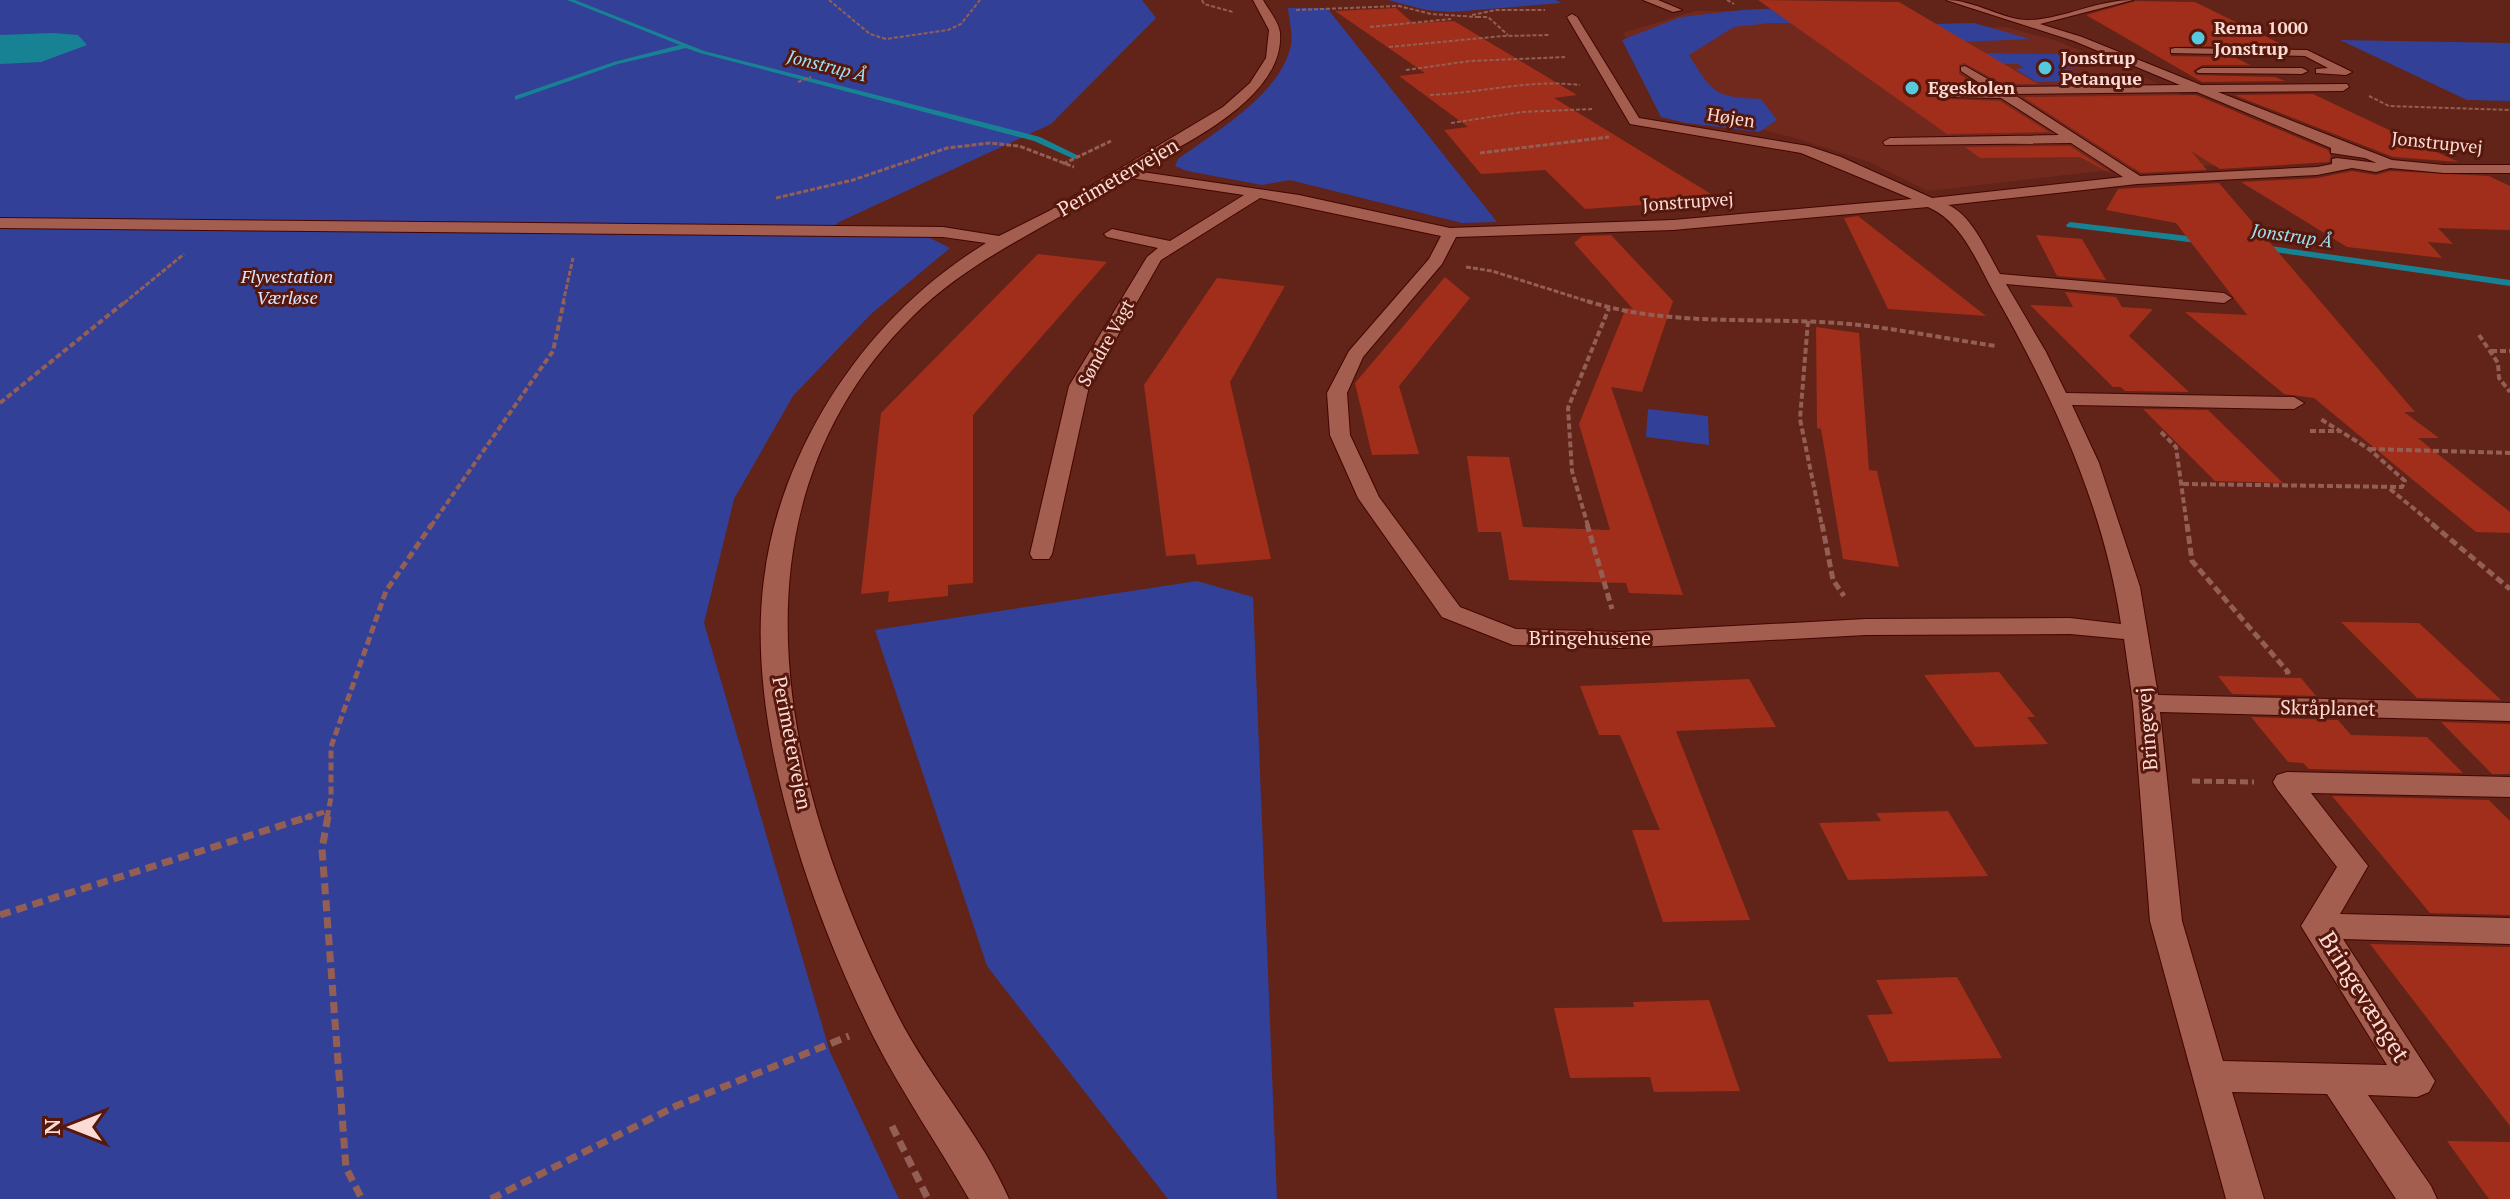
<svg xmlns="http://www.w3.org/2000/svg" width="2510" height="1199" font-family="'PT Serif',serif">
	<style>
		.built { fill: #71291d }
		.green { fill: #334098 }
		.water { fill: #178293 }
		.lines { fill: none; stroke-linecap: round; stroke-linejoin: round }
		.stream { fill: #178293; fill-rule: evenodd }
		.building { fill: #a02e1b }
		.minor-casing { stroke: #440500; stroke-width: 2 }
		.path-far4 { stroke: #935f55; stroke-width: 2; stroke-dasharray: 4 2; stroke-linecap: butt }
		.path-far3 { stroke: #935f55; stroke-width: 3; stroke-dasharray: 5 2; stroke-linecap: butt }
		.path-far2 { stroke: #935f55; stroke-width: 4; stroke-dasharray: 6 3; stroke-linecap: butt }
		.path-far1 { stroke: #935f55; stroke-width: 5; stroke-dasharray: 8 4; stroke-linecap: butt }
		.path { stroke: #935f55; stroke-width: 7; stroke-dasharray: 11 6; stroke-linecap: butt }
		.minor { fill: #a45e50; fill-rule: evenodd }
		.poi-dot { fill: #55cadf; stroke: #56170d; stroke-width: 3 }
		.labels { text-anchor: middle; stroke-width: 6; stroke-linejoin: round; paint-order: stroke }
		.far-poi-label { font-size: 18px; font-weight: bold; fill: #fbdbd4; stroke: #56170d; text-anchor: start }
		.far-water-label { font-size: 18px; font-style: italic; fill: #9ce3f1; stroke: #56170d }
		.far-street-label { font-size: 18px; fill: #fbdbd4; stroke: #56170d }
		.far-park-label { font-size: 18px; font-style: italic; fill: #dbe3fd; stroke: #56170d }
		.street-label { font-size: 20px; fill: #fbdbd4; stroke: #56170d }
		.near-street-label { font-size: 24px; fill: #fbdbd4; stroke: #56170d }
	</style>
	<rect width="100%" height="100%" fill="#622318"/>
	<polygon class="built" points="1695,11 1850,11 1886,29 2006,27 2057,41 2127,69 2296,150 2242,164 2100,171 1928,191 1869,162 1795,138 1668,107 1623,33"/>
	<g class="green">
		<polygon points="0,0 1142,0 1156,18 1051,124 839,222 822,235 928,237 950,248 871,314 793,396 734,499 704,623 830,1052 899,1199 0,1199"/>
		<polygon points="1388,0 1555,0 1562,3 1452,12 1426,10"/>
		<path d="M1840 5 1886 25 1974 23 2030 39 1894 45 1846 23H1770L1734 27 1689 55C1713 94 1715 97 1761 99L1777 120 1759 132 1686 123 1661 117 1622 40 1681 17 1742 10Z"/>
		<path d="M1288 8H1327L1497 222 1462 223 1290 180 1262 185 1187 171 1175 166 1178 159C1215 132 1281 94 1291 45 1293 34 1289 19 1288 8Z"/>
		<polygon points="2340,40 2510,43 2510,101 2467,100"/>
		<polygon points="1951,53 2057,54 2079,67 2067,68 2090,81 2036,82 2015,69 2024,68 2018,64 1969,64"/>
		<polygon points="1648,409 1708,416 1709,445 1646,437"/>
		<polygon points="1197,581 1253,597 1277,1199 1168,1199 987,966 875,630"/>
	</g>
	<polygon class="water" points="53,33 78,35 87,45 41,62 0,64 0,35"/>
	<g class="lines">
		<g class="stream">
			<polygon points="567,0 575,0 704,51 1040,137 1081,157 1074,159 1034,141 700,53 686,48 618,64 515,100 515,96 614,62 680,45"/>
			<polygon points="2070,222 2205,238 2210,241 2205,244 2067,227 2066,225"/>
			<polygon points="2257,244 2510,280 2510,286 2254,249 2252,247"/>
		</g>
	</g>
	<g class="building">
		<polygon points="1758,0 1899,2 2038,84 2003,84 1964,63 1959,65 1959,74 1980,87 1949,88 1948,99 2000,101 2049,132 1947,134"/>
		<polygon points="2136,1 2195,2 2283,45 2169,47 2171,56 2234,57 2250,65 2202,65 2193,71 2196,75 2275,77 2285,81 2202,82 2086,15"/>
		<polygon points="1396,8 1413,23 1454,21 1577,95 1554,98 1711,194 1666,198 1671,203 1585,209 1545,170 1481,174 1444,130 1468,127 1399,76 1425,73 1335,11"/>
		<polygon points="2313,94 2423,146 2459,162 2393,157 2234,95"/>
		<polygon points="2196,95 2328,150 2331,156 2329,162 2220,169 2191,151 2207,170 2141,173 2023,97"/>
		<polygon points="2070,146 2114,175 2080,157 1980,158 1965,147"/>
		<polygon points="2352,171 2376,175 2390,171 2489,176 2510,186 2510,230 2438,228 2453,244 2428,242 2442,258 2347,247 2241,182 2317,178"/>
		<polygon points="2219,183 2415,412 2404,412 2439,438 2418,438 2510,512 2510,533 2476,532 2314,398 2284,394 2185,312 2247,315 2176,223 2106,210 2118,189"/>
		<polygon points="1858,216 1986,316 1888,309 1844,218"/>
		<polygon points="1611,235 1673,301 1642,392 1611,387 1683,595 1629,593 1626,583 1509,580 1501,532 1478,532 1467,456 1509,457 1523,527 1610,530 1579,424 1626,308 1633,309 1574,243 1582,236"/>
		<polygon points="2036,235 2082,239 2106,280 2057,276"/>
		<polygon points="1038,254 1107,262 973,415 973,583 948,585 948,596 888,602 889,591 861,594 881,413"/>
		<polygon points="1445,277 1470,298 1399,386 1419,454 1372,455 1355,383"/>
		<polygon points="1217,278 1285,286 1230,382 1271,559 1197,565 1195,554 1166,556 1144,385"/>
		<polygon points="2065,292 2116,297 2122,307 2153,309 2129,336 2189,392 2125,391 2121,387 2113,387 2030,305 2073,307"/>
		<polygon points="1816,327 1859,333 1869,470 1877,471 1899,567 1843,559 1821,429 1817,428"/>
		<polygon points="2143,409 2208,410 2283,483 2215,481"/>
		<polygon points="2341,622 2419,623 2501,700 2417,698"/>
		<polygon points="1999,672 2035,717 2027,717 2048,744 1975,747 1924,675"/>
		<polygon points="2218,676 2301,678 2316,696 2232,694"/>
		<polygon points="1749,679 1776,727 1676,731 1750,920 1663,922 1632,830 1660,830 1620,735 1599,735 1580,686"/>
		<polygon points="2251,717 2338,720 2351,735 2427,737 2463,773 2309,769 2303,763 2288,762"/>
		<polygon points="2441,722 2510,724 2510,774 2492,774"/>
		<polygon points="2332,796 2489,800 2510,821 2510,915 2430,913"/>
		<polygon points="1948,811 1988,876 1848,880 1819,823 1881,821 1876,813"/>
		<polygon points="2370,944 2510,947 2510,1126"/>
		<polygon points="1957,977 2002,1058 1889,1062 1867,1015 1893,1014 1876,980"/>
		<polygon points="1709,1000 1740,1091 1654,1092 1650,1077 1570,1078 1554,1008 1634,1007 1633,1002"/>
		<polygon points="2447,1141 2510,1142 2510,1199 2489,1199"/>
	</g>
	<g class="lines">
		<defs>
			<g id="minor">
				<path d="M1253 0H1263C1268 9 1279 22 1280 33 1285 98 1183 145 1135 171L1299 195 1450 228 1673 220 1912 199 1801 153 1630 124 1567 17 1572 14 1577 17 1639 118 1808 146 1841 157 1932 198 2123 177 2071 143 1885 145 1883 142 1890 138 2059 135 2001 98 1950 97V91L1954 90H1990L1961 71V67L1965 66 2002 87 2180 85 2074 41 1946 0C1975 0 2005 21 2030 20 2063 19 2097 0 2133 0L2040 24 2082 37 2201 85 2347 84 2349 87 2343 91 2218 92 2392 160 2444 165H2510V173H2444L2390 168 2376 172 2352 168 2317 175 2137 184 1948 205C1972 215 1987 252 2000 274L2224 293 2232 298 2224 303 2006 284 2046 352 2066 393 2294 397 2304 403 2294 409 2072 405 2099 463 2140 587 2158 695 2510 703V721L2160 712 2182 921 2223 1061 2387 1065 2301 926 2337 867 2277 789 2273 782 2277 775 2287 772 2510 777V797L2311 793 2368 866 2340 914 2510 918V944L2343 939 2435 1081 2429 1092 2417 1097 2368 1095 2431 1186 2437 1199H2396L2327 1094 2232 1092 2264 1199H2226L2150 921 2133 703 2124 639 2070 634 1866 635 1620 648 1513 645 1442 617 1358 498 1330 435 1327 393 1349 351 1429 259 1441 236 1260 198 1161 260 1089 386 1052 554 1049 559H1033L1030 554 1069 386 1147 257 1158 248 1107 237 1104 234 1112 229 1170 241 1244 195 1123 177C1101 189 1082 204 1061 216 1008 246 958 272 914 315 713 513 786 793 898 1016 930 1079 981 1134 1009 1199H969C938 1145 902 1093 874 1038 810 910 745 723 764 579 771 520 793 461 823 410 864 341 918 285 986 243L943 237 0 228V218L943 227 999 236 1049 211 1223 107 1250 83 1266 58 1269 30ZM2197 92 2331 148V153L2365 158 2377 163 2337 158 2332 159V164L2317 167 2140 176 2013 94ZM1928 207C1962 222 1976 260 1993 291 2052 394 2104 506 2121 624L2070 618 1866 619 1620 632 1516 629 1460 607 1379 497 1350 435 1347 393 1363 357 1442 264 1456 237 1673 230Z"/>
				<polygon points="1643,0 1658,0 1682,10 1673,12"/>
				<polygon points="2175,48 2307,50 2352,72 2346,75 2316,73 2316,69 2328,68 2305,56 2171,53 2171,49"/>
				<polygon points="2202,68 2302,68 2308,71 2302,74 2198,73 2196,71"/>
			</g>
		</defs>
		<use href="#minor" class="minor-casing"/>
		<g class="path-far4">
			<polyline points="829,0 870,34 886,39 948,30 961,24 980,0"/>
			<polyline points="1202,0 1204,4 1233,12"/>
			<polyline points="1727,0 1734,4"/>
			<polyline points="1296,10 1399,6 1431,14 1477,17"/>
			<polyline points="1472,15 1496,10 1545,10"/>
			<polyline points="1477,17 1488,17 1508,35"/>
			<polyline points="1370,27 1451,19"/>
			<polyline points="1389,47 1503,36 1550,35"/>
			<polyline points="1406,70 1470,61 1565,57"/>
			<polyline points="798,82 811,77"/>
			<path d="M1430 95C1480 93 1530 79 1580 85"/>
			<polyline points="2369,96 2389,106 2510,110"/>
			<polyline points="1451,123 1522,112 1593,109"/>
		</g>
		<g class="path-far3">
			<polyline points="1480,153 1609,137"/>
			<polyline points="1063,164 1111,141"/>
			<polyline points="776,198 853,180 947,148 990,143 1019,146 1074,167"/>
			<polyline points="1466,267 1492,271 1593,303"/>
			<polyline points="124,303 184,254"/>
			<polyline points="563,303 573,258"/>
		</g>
		<g class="path-far2">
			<path d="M1587 301C1671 328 1763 316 1850 324 1899 329 1948 339 1996 346"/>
			<polyline points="1808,321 1800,419 1822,526"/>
			<polyline points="2479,335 2498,363 2499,378 2510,392"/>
			<polyline points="2491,351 2510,351"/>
			<polyline points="0,403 126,301"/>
			<polyline points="2310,431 2340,431"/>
			<polyline points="2161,432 2176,447 2187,526"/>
			<polyline points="2370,449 2510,453"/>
			<polyline points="2183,484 2402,487 2405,481 2369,449 2319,418"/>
			<polyline points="2390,489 2435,526"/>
			<polyline points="431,526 553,351 564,301"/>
			<polyline points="1588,526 1572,471 1568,408 1609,308"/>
		</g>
		<g class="path-far1">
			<polyline points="1587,524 1612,609"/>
			<polyline points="1822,524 1833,580 1844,596"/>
			<polyline points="2187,524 2192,561 2288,672 2285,672"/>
			<polyline points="2432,524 2510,589"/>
			<polyline points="2192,781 2254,782"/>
			<polyline points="305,818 328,811"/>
			<polyline points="327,818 331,797 331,747 386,591 432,524"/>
		</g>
		<g class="path">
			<polyline points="328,816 322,849 346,1168 362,1199"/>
			<polyline points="0,915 311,816"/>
			<polyline points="892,1126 928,1199"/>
			<polyline points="491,1199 676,1106 849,1036"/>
		</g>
		<use href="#minor" class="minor"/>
	</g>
	<g class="poi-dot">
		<circle cx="2198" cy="38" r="8"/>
		<circle cx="2045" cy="68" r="8"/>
		<circle cx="1912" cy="88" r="8"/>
	</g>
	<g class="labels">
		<g class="far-poi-label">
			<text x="2214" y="34">Rema 1000<tspan x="2214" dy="21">Jonstrup</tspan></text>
			<text x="2061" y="64">Jonstrup<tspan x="2061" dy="21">Petanque</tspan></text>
			<text x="1928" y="94">Egeskolen</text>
		</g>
		<g class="far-water-label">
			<text transform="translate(827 66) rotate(14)" y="6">Jonstrup Å</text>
			<text transform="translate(2292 236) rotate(8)" y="6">Jonstrup Å</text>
		</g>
		<g class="far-street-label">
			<text transform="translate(1731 118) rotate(9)" y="6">Højen</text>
			<text transform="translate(2437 143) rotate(6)" y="6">Jonstrupvej</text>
			<text transform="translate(1688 202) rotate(-4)" y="6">Jonstrupvej</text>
			<text transform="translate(1106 343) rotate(-61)" y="6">Søndre Vagt</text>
		</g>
		<g class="far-park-label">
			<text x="287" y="283">Flyvestation<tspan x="287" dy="21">Værløse</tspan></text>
		</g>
		<g class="street-label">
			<text transform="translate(1118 177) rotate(-30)" y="7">Perimetervejen</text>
			<text x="1590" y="645">Bringehusene</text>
			<text transform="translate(2328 708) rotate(1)" y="7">Skråplanet</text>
			<text transform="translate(2147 729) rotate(-95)" y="7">Bringevej</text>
			<text transform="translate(792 743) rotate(79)" y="7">Perimetervejen</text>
		</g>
		<g class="near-street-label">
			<text transform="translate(2364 997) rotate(58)" y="8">Bringevænget</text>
		</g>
	</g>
	<g transform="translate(72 1127) rotate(270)" stroke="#56170d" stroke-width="6" paint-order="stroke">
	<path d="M0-6L14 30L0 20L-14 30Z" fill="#fbdbd4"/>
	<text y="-12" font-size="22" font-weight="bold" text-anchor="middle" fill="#fbdbd4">N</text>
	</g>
</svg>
